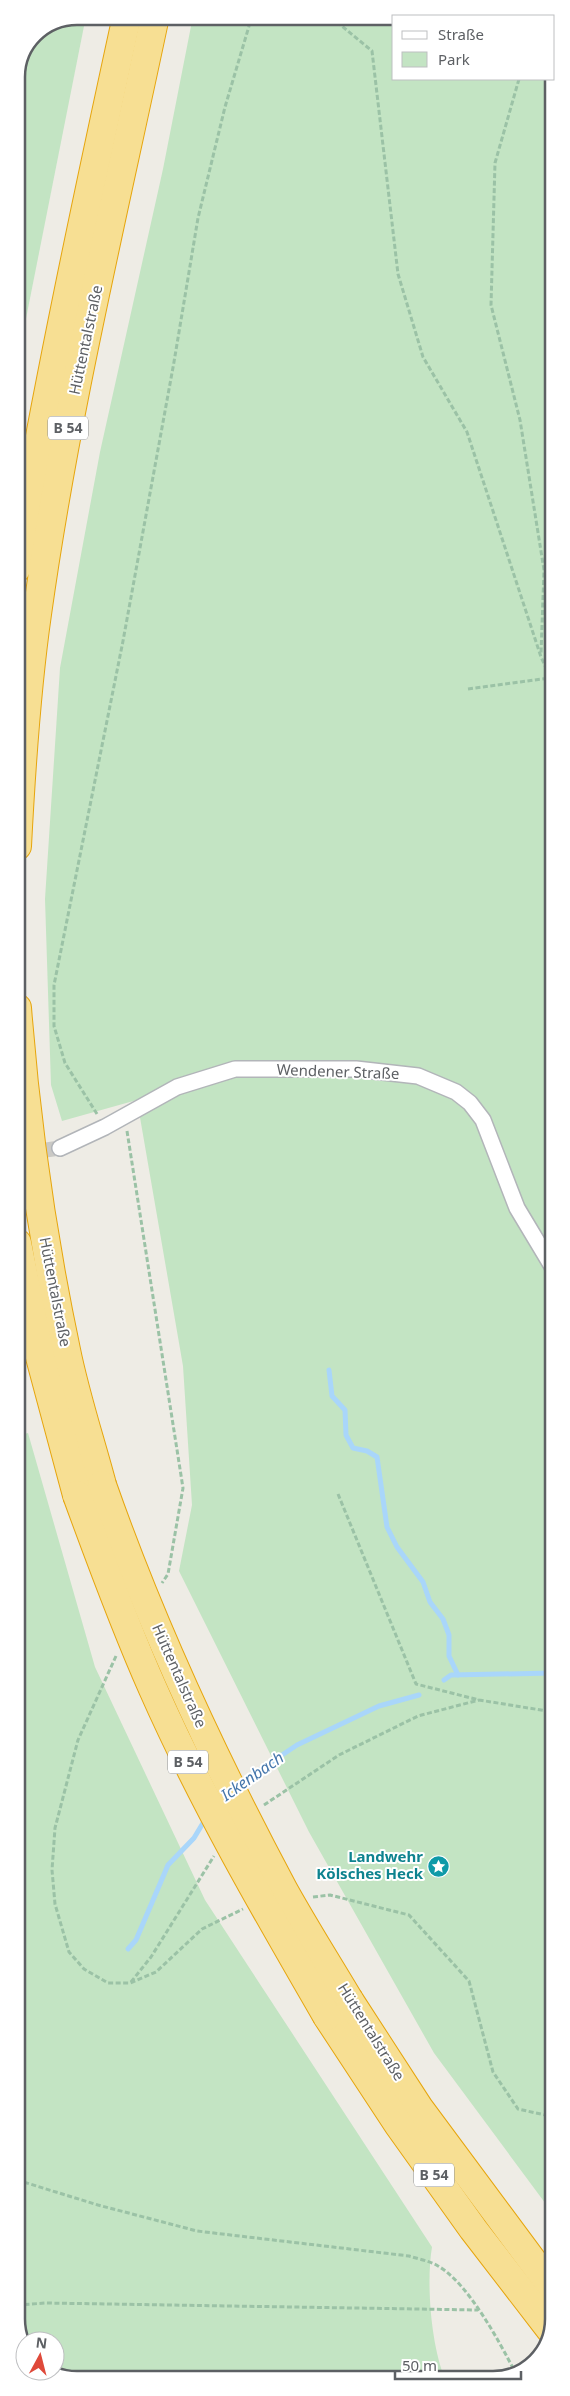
<svg xmlns="http://www.w3.org/2000/svg" width="570" height="2396" font-family="'Noto Sans',sans-serif">
	<style>
		.green { fill: #c3e4c3 }
		.lines { fill: none; stroke-linecap: round; stroke-linejoin: round }
		.stream { stroke: #a9d6fa; stroke-width: 5 }
		.street-tunnel { stroke: #cac9c5; stroke-width: 15; stroke-dasharray: 15 8; stroke-linecap: butt }
		.street-casing { stroke: #b2b5b9; stroke-width: 18 }
		.highway-casing { stroke: #e6a50d; stroke-width: 30 }
		.path { stroke: #9bc2a6; stroke-width: 3; stroke-dasharray: 5 2.5; stroke-linecap: butt }
		.street { stroke: #fff; stroke-width: 15 }
		.highway { stroke: #f7df93; stroke-width: 28 }
		.highway-bridge-casing { stroke: #e6a50d; stroke-width: 30; stroke-linecap: butt }
		.highway-bridge { stroke: #f7df93; stroke-width: 28 }
		.labels { text-anchor: middle; stroke-width: 4; stroke-linejoin: round; paint-order: stroke }
		.shield { fill: #fff; stroke: #8e9092; stroke-width: 1 }
		.shield-label { font-size: 14px; font-weight: bold; fill: #5d6064 }
		.street-label { font-size: 15px; fill: #5d6064; stroke: #fff }
		.culture-label { font-size: 15px; font-weight: bold; fill: #0d838f; stroke: #fff; text-anchor: end }
		.water-label { font-size: 16px; font-style: italic; fill: #4677ac; stroke: #fff }
		.rim { fill: none; stroke: #5d6064; stroke-width: 2.5 }
	</style>
	<rect width="100%" height="100%" fill="#eeece5"/>
	<g class="green">
		<polygon points="77,16 86,16 16,369 16,77 34,34"/>
		<polygon points="193,16 394,17 394,79 553,79 554,2215 434,2053 309,1832 179,1571 192,1505 183,1366 137,1100 62,1121 51,1085 45,899 60,668 100,452 163,169"/>
		<path d="M28 1433 95 1667 205 1900 432 2247C426 2282 431 2345 445 2379H69L52 2371H55V2341H25V2345L17 2331V1436Z"/>
	</g>
	<g class="lines">
		<g class="stream">
			<polyline points="329,1370 332,1396 345,1410 346,1435 353,1448 367,1451 377,1457 387,1527 397,1547 423,1582 430,1602 443,1619 449,1635 449,1656 458,1675"/>
			<polyline points="444,1680 451,1675 553,1673"/>
			<polyline points="237,1785 297,1745 379,1706 419,1695"/>
			<polyline points="128,1949 136,1940 168,1865 194,1838 206,1818"/>
		</g>
		<polyline class="street-tunnel" points="17,1154 60,1148"/>
		<defs>
			<polyline id="street" points="60,1148 105,1127 177,1087 235,1069 356,1069 418,1076 456,1092 470,1103 483,1120 517,1208 553,1268"/>
			<g id="highway">
				<path d="M16 569C48 383 87 200 127 16"/>
				<path d="M17 846C21 768 26 691 37 614 65 413 113 215 155 16"/>
				<path d="M17 1008C26 1123 42 1237 66 1350 75 1395 90 1440 102 1485"/>
				<polyline points="17,1243 40,1357 77,1495"/>
				<polyline points="349,2000 419,2108 554,2290"/>
				<polyline points="327,2016 398,2124 473,2229 550,2329"/>
			</g>
		</defs>
		<use href="#street" class="street-casing"/>
		<use href="#highway" class="highway-casing"/>
		<g class="path">
			<polyline points="331,17 372,51 398,274 423,357 467,432 541,657 553,683"/>
			<polyline points="519,79 495,163 491,305 520,420 544,570 541,654"/>
			<polyline points="468,689 549,678"/>
			<polyline points="97,1114 65,1063 54,1026 54,985 123,641 174,362 198,218 225,107 252,16"/>
			<polyline points="127,1131 183,1488 168,1574 162,1583"/>
			<polyline points="338,1494 416,1684 479,1700 553,1712"/>
			<polyline points="116,1656 78,1740 55,1828 52,1870 55,1904 69,1952 84,1969 108,1983 130,1983 156,1972 202,1929 243,1909"/>
			<polyline points="264,1805 339,1755 418,1716 479,1700"/>
			<polyline points="313,1897 330,1895 409,1915 469,1981 493,2072 518,2109 554,2117"/>
			<polyline points="131,1982 151,1957 214,1856"/>
			<path d="M17 2180 98 2205 197 2231 409 2256C418 2259 430 2261 438 2266 468 2283 499 2341 515 2372"/>
			<polyline points="17,2305 46,2303 478,2310"/>
		</g>
		<use href="#street" class="street"/>
		<use href="#highway" class="highway"/>
		<defs>
			<g id="highway-bridge">
				<path d="M102 1485C151 1625 213 1758 283 1889 304 1927 327 1963 349 2000"/>
				<path d="M77 1495C101 1561 125 1626 153 1689 203 1802 265 1909 327 2016"/>
			</g>
		</defs>
		<use href="#highway-bridge" class="highway-bridge-casing"/>
		<use href="#highway-bridge" class="highway-bridge"/>
	</g>
	<defs>
		<symbol id="sight-disc" viewBox="-11 -11 22 22"><circle r="9.5" fill="#0f9aa8" stroke="#fff"/><path d="M0-6L1.8-2.2L6-1.7L2.9 1.2L3.7 5.4L0 3.3L-3.7 5.4L-2.9 1.2L-6-1.7L-1.8-2.2Z" fill="#fff"/></symbol>
	</defs>
	<g fill-rule="evenodd">
		<use href="#sight-disc" x="426" y="1854" width="25" height="25"/>
	</g>
	<g class="labels">
		<g class="shield">
			<rect x="48" y="416.5" width="40" height="23" rx="4"/>
			<rect x="168" y="1750.5" width="40" height="23" rx="4"/>
			<rect x="414" y="2163.5" width="40" height="23" rx="4"/>
		</g>
		<g class="shield-label">
			<text x="68" y="433">B 54</text>
			<text x="188" y="1767">B 54</text>
			<text x="434" y="2180">B 54</text>
		</g>
		<g class="street-label">
			<text transform="translate(86 340) rotate(-78)" y="5">Hüttentalstraße</text>
			<text transform="translate(338 1072) rotate(2)" y="5">Wendener Straße</text>
			<text transform="translate(55 1292) rotate(79)" y="5">Hüttentalstraße</text>
			<text transform="translate(179 1676) rotate(66)" y="5">Hüttentalstraße</text>
			<text transform="translate(371 2032) rotate(58)" y="5">Hüttentalstraße</text>
		</g>
		<g class="culture-label">
			<text x="423" y="1862">Landwehr<tspan x="423" dy="17">Kölsches Heck</tspan></text>
		</g>
		<g class="water-label">
			<text transform="translate(252 1776) rotate(-35)" y="6">Ickenbach</text>
		</g>
	</g>
	<path d="M0 0H570V2396H0ZM77 25H493A52 52 0 0 1 545 77V2319A52 52 0 0 1 493 2371H77A52 52 0 0 1 25 2319V77A52 52 0 0 1 77 25Z" fill="#fff" fill-rule="evenodd"/>
	<path class="rim" d="M77 25H493A52 52 0 0 1 545 77V2319A52 52 0 0 1 493 2371H77A52 52 0 0 1 25 2319V77A52 52 0 0 1 77 25Z"/>
	<rect x="392" y="15" width="162" height="65" fill="#ffffff" stroke="#bebfc1"/>
	<rect x="402" y="31" width="25" height="8" fill="#ffffff" stroke="#bebfc1"/>
	<text x="438" y="40" font-size="15" fill="#5d6064">Straße</text>
	<rect x="402" y="52" width="25" height="15" fill="#c3e4c3" stroke="#bebfc1"/>
	<text x="438" y="65" font-size="15" fill="#5d6064">Park</text>
	<g transform="translate(40 2356) rotate(7)"><circle r="24" fill="#ffffff" stroke="#bebfc1"/>
	<path d="M0-4L9 19L0 12L-9 19Z" fill="#df493a"/>
	<text y="-8" font-size="14" font-weight="bold" text-anchor="middle" fill="#5d6064">N</text>
	</g>
	<path d="M395 2371v8h126v-8" fill="none" stroke="#5d6064" stroke-width="2.5"/>
	<text x="402" y="2371" font-size="15" fill="#5d6064" stroke="#ffffff" stroke-width="4" paint-order="stroke">50 m</text>
</svg>
